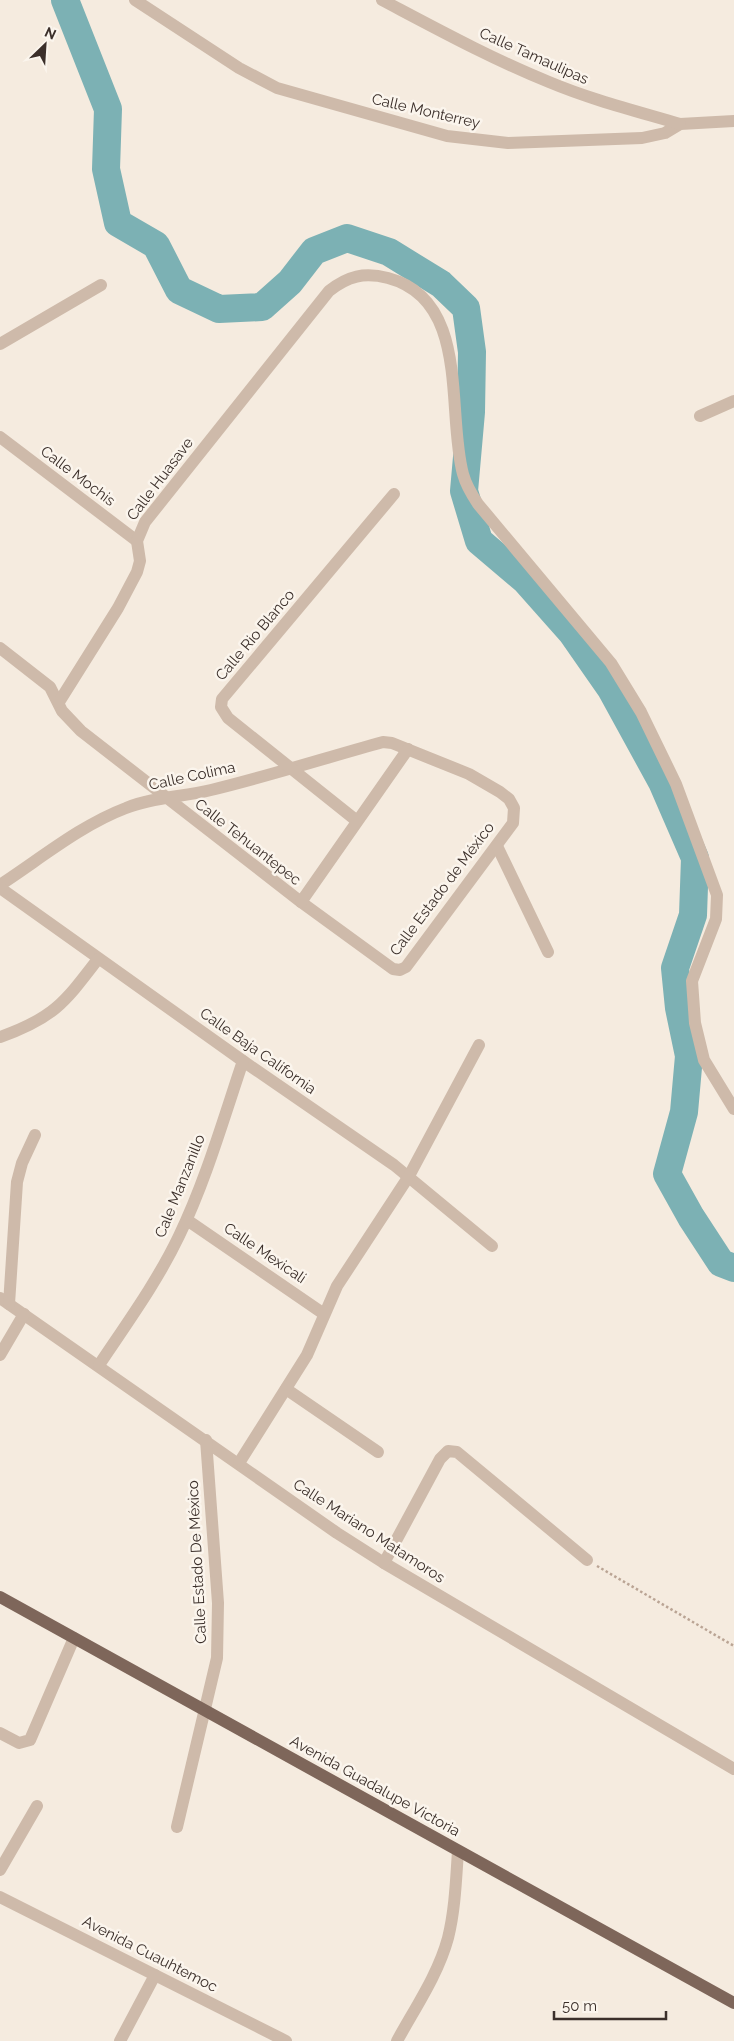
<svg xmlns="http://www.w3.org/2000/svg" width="734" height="2041" font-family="Raleway,sans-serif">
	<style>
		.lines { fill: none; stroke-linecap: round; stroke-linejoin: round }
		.river { stroke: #7cb1b4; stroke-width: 28 }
		.path { stroke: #baa494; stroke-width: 2.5; stroke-dasharray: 2.5 2.5; stroke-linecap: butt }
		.minor { stroke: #cebaaa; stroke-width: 12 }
		.major { stroke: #7e665a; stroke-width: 12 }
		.labels { text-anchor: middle; stroke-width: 5; stroke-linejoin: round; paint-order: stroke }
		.street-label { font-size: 15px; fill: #3b2f2a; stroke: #fbf5ed }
	</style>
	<rect width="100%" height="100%" fill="#f5ebdf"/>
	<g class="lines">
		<polyline class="river" points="65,0 108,109 106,169 118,223 156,245 179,290 219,309 262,307 290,282 314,251 347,238 389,252 441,284 466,308 472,352 471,412 464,491 479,541 525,580 572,633 611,689 662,782 695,858 693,915 675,968 679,1008 689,1056 684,1112 667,1174 691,1217 721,1263 734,1268"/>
		<polyline class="path" points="597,1566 734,1646"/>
		<g class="minor">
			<polyline points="135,0 239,68 277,88 447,136 508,143 642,138 665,133 680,124 734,121"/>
			<path d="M382 0C437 29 492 59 549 82 592 100 636 111 680 124"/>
			<polyline points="0,344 101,285"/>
			<polyline points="700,416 734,401"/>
			<polyline points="0,437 137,541"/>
			<path d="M0 648 50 687 62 711 81 731 301 902 393 969 400 970 406 967 513 823 514 808 509 799 500 792 469 774 392 743 383 742C325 758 269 776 211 790 183 797 153 797 126 808 81 825 40 859 0 885"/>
			<path d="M59 702 118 608 137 572 140 561 137 541 145 522 329 291C348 276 364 272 388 278 471 300 446 412 463 474 466 485 472 495 478 504L611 663 641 712 676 784 717 895 716 919 692 981 695 1023 704 1060 734 1109"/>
			<polyline points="357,821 228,718 221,707 222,699 394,494"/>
			<polyline points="497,846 548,952"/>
			<polyline points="0,888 243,1061 394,1165 492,1246"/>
			<polyline points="301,902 408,749"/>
			<path d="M0 1037C54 1018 65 1002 98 959"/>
			<polyline points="187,1220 324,1314"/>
			<polyline points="0,1298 337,1533 384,1563 734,1769"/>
			<polyline points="9,1304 17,1182 22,1163 35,1135"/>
			<polyline points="0,1355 24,1314"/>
			<path d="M99 1365C127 1323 157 1282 179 1236 206 1180 223 1120 243 1061"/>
			<polyline points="286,1389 378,1452"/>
			<polyline points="239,1463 307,1355 337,1286 409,1176 479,1045"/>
			<polyline points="384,1563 440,1459 448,1451 457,1452 587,1560"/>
			<polyline points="0,1733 19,1743 30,1740 74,1638"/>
			<polyline points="177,1827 217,1658 218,1603 206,1440"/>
			<polyline points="0,1870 37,1806"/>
			<polyline points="0,1897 286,2041"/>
			<polyline points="120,2041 155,1975"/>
			<path d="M397 2041C415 2008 438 1975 448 1938 455 1910 456 1880 458 1851"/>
		</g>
		<polyline class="major" points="0,1597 734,2003"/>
	</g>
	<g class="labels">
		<g class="street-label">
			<text transform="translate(534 56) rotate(24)" y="5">Calle Tamaulipas</text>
			<text transform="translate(426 111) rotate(13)" y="5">Calle Monterrey</text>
			<text transform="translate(78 476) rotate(37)" y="5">Calle Mochis</text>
			<text transform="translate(160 479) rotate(-53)" y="5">Calle Huasave</text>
			<text transform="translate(255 635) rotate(-50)" y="5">Calle Rio Blanco</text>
			<text transform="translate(192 776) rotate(-12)" y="5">Calle Colima</text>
			<text transform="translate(248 842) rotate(38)" y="5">Calle Tehuantepec</text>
			<text transform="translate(442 889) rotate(-53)" y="5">Calle Estado de México</text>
			<text transform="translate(258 1051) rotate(35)" y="5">Calle Baja California</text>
			<text transform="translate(180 1186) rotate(-68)" y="5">Cale Manzanillo</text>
			<text transform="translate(265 1253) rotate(34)" y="5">Calle Mexicali</text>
			<text transform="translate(369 1531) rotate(33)" y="5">Calle Mariano Matamoros</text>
			<text transform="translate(197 1562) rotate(-93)" y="5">Calle Estado De México</text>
			<text transform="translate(375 1786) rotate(29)" y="5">Avenida Guadalupe Victoria</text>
			<text transform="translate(150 1954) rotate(27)" y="5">Avenida Cuauhtemoc</text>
		</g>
	</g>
	<g transform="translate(45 45) rotate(25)" stroke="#fbf5ed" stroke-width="4" paint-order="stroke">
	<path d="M0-4L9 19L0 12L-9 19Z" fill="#3b2f2a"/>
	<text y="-8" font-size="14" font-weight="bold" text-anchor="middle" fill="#3b2f2a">N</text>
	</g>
	<path d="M554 2011v8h112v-8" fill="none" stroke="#3b2f2a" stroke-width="2.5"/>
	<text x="562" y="2011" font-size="15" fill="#3b2f2a" stroke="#fbf5ed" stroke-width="4" paint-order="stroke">50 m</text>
</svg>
